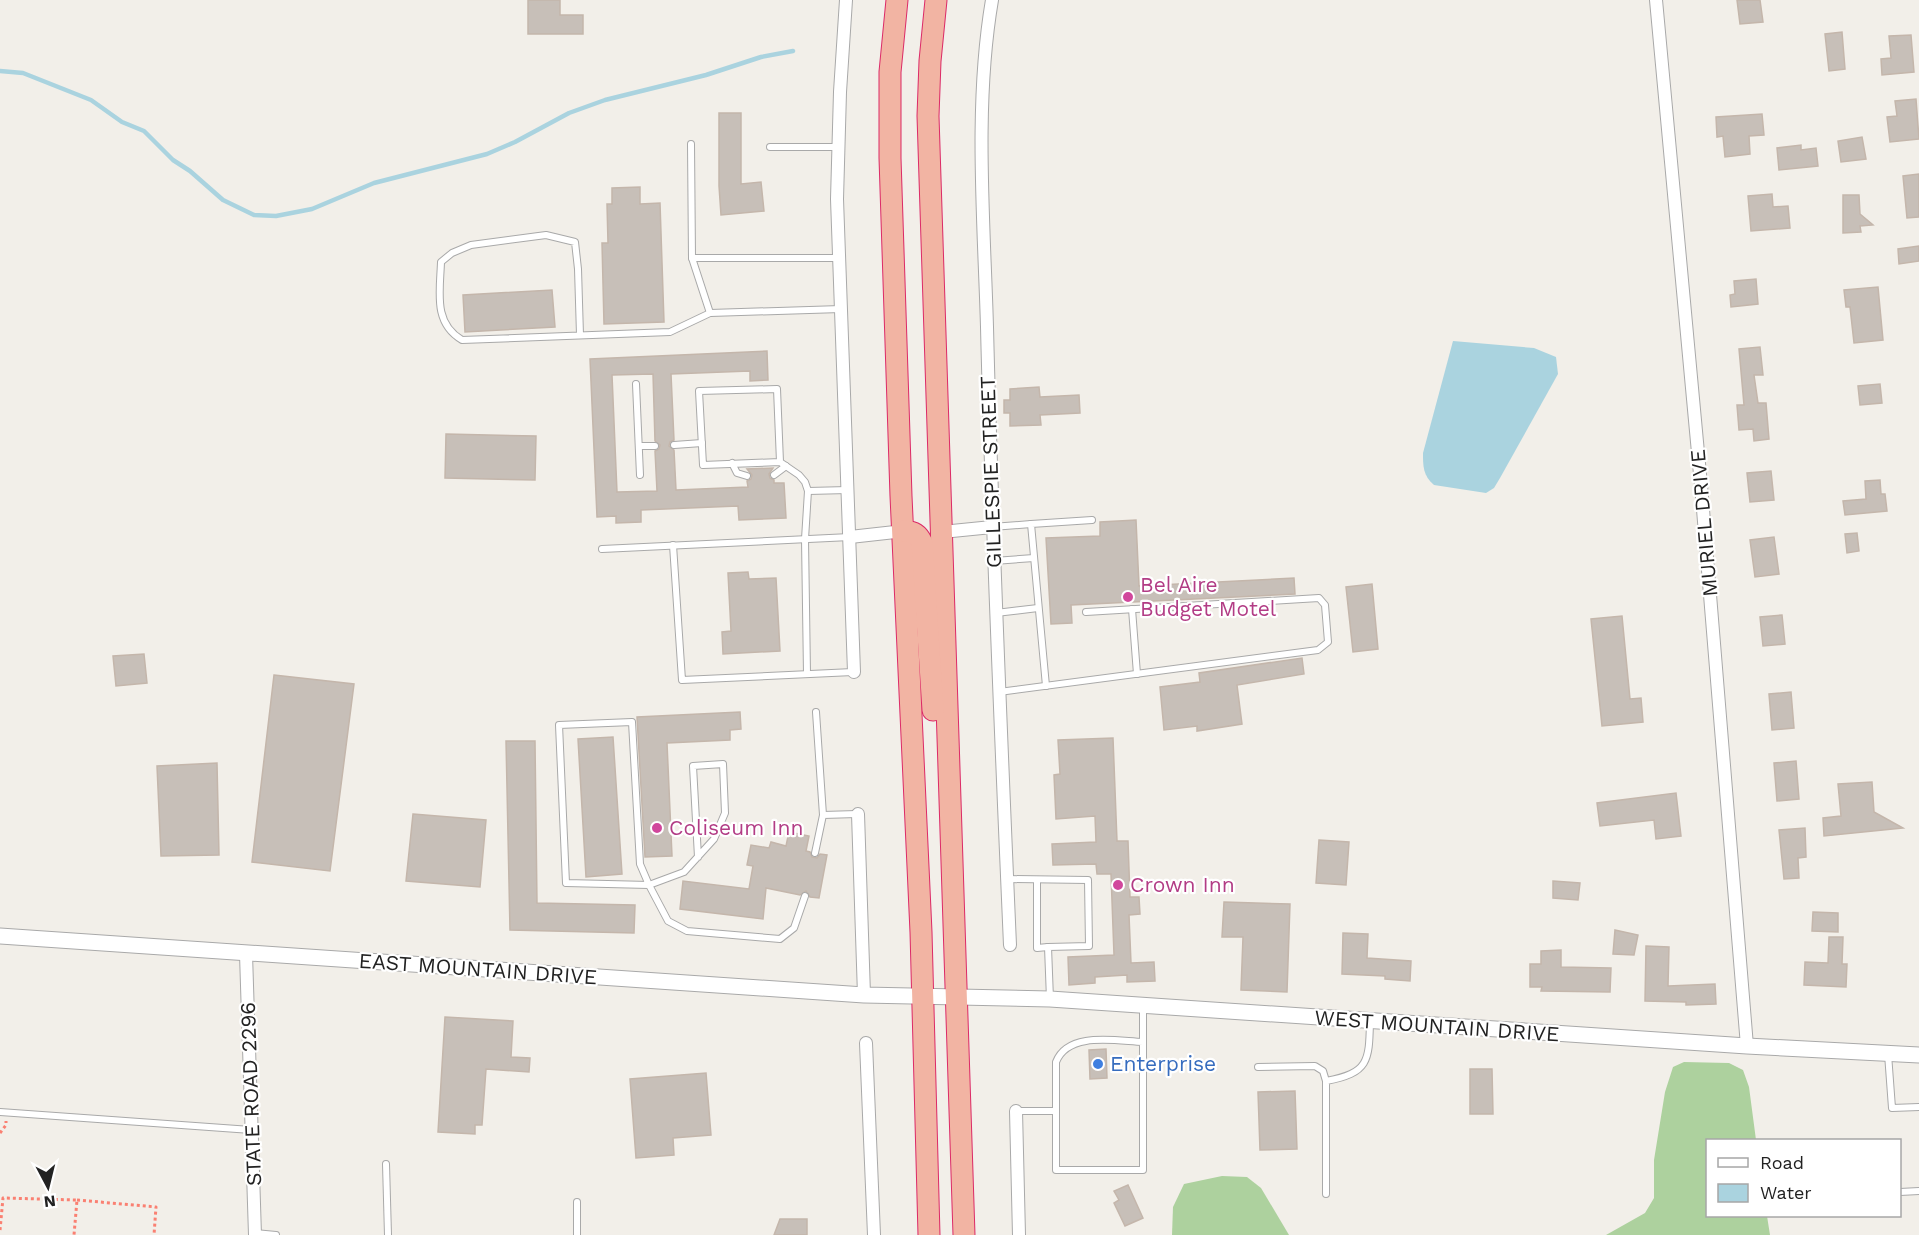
<svg xmlns="http://www.w3.org/2000/svg" width="1919" height="1235" font-family="'Work Sans',sans-serif">
	<style>
		.forest { fill: #add19e }
		.water { fill: #aad3df }
		.lines { fill: none; stroke-linecap: round; stroke-linejoin: round }
		.stream { stroke: #aad3df; stroke-width: 4.5 }
		.building { fill: #c7bfb8; stroke: #c4b6ab; stroke-width: 1.5; fill-rule: evenodd }
		.service-casing { stroke: #a9a9a9; stroke-width: 8 }
		.minor-casing { stroke: #a9a9a9; stroke-width: 14 }
		.tertiary-casing { stroke: #a9a9a9; stroke-width: 17 }
		.trunk-casing { stroke: #dc2a67; stroke-width: 23 }
		.path { stroke: #fa8072; stroke-width: 3; stroke-dasharray: 3 3; stroke-linecap: butt }
		.service { stroke: #fff; stroke-width: 6 }
		.minor { stroke: #fff; stroke-width: 12 }
		.tertiary { stroke: #fff; stroke-width: 15 }
		.trunk { stroke: #f2b4a3; stroke-width: 21 }
		.hotel-dot { fill: #d1479c; stroke: #fff; stroke-width: 2 }
		.shop-dot { fill: #3f7fe0; stroke: #fff; stroke-width: 2 }
		.labels { text-anchor: middle; stroke-width: 4.5; stroke-linejoin: round; paint-order: stroke }
		.street-label { font-size: 21px; fill: #222; stroke: #fff }
		.hotel-label { font-size: 21px; fill: #b23c85; stroke: #fff; text-anchor: start }
		.shop-label { font-size: 21px; fill: #366cbe; stroke: #fff; text-anchor: start }
	</style>
	<rect width="100%" height="100%" fill="#f2efe9"/>
	<g class="forest">
		<polygon points="1684,1062 1729,1063 1743,1070 1749,1087 1756,1140 1708,1140 1708,1216 1767,1216 1770,1235 1606,1235 1645,1213 1654,1198 1654,1160 1665,1092 1673,1067"/>
		<polygon points="1222,1176 1247,1177 1261,1188 1289,1235 1172,1235 1173,1207 1184,1184"/>
	</g>
	<path class="water" d="M1453 341 1534 348 1556 357 1558 374 1500 478 1494 488 1486 493 1434 485C1423 476 1423 466 1423 453Z"/>
	<g class="lines">
		<polyline class="stream" points="0,71 23,73 91,100 122,122 144,131 173,160 190,171 223,200 254,215 276,216 312,209 374,183 487,154 515,142 569,113 605,100 706,75 761,57 793,51"/>
	</g>
	<g class="building">
		<polygon points="528,0 560,0 560,15 583,15 583,34 528,34"/>
		<polygon points="1737,0 1760,0 1763,22 1740,24"/>
		<polygon points="1842,32 1845,69 1829,71 1825,34"/>
		<polygon points="1911,35 1914,72 1882,75 1881,59 1891,58 1889,36"/>
		<polygon points="1916,99 1919,139 1890,142 1887,117 1897,116 1895,101"/>
		<polygon points="719,113 741,113 741,184 761,182 764,211 721,215 719,186"/>
		<polygon points="1762,114 1764,135 1749,136 1750,154 1725,157 1723,136 1717,137 1716,117"/>
		<polygon points="1862,137 1866,159 1841,162 1838,141"/>
		<polygon points="1801,145 1801,150 1816,148 1818,166 1779,170 1777,148"/>
		<polygon points="1919,174 1919,217 1907,218 1903,176"/>
		<polygon points="640,187 640,204 660,203 664,322 604,324 602,243 608,243 607,204 612,204 612,188"/>
		<polygon points="1772,194 1773,207 1788,206 1790,228 1751,231 1748,196"/>
		<polygon points="1843,195 1859,195 1860,214 1873,225 1860,226 1861,232 1843,233"/>
		<polygon points="1919,246 1919,261 1899,264 1898,249"/>
		<polygon points="1756,279 1758,304 1731,307 1730,295 1735,294 1734,281"/>
		<polygon points="1878,287 1883,340 1854,343 1850,307 1846,307 1844,290"/>
		<polygon points="552,290 555,327 465,332 463,295"/>
		<polygon points="1760,347 1763,375 1754,375 1758,403 1766,403 1769,439 1754,441 1753,429 1739,430 1737,405 1744,405 1739,349"/>
		<path d="M767 351 768 380 750 381V371L671 374 674 440 670 442 669 446 674 450 676 490 748 487 747 481 751 479 752 475 747 469 773 468 769 474 770 478 774 480V483H784L786 518 739 520 738 506 641 510V522L616 523V516L597 517 590 359ZM653 374 655 441 660 445 659 449 655 451 657 491 617 492 612 375Z"/>
		<polygon points="1880,384 1882,403 1860,405 1858,386"/>
		<polygon points="1039,387 1040,397 1079,395 1080,413 1040,415 1041,425 1010,426 1010,413 1004,413 1004,400 1010,400 1010,389"/>
		<polygon points="446,434 536,436 535,480 445,478"/>
		<polygon points="1771,471 1774,500 1750,502 1747,473"/>
		<polygon points="1880,480 1881,494 1885,494 1887,511 1845,515 1843,501 1866,499 1865,481"/>
		<polygon points="1136,520 1139,586 1294,578 1295,594 1071,605 1072,623 1051,624 1046,538 1100,536 1100,522"/>
		<polygon points="1857,533 1859,551 1847,553 1845,534"/>
		<polygon points="1774,537 1779,574 1755,577 1750,540"/>
		<polygon points="748,572 749,579 776,578 780,651 723,654 722,632 731,631 728,573"/>
		<polygon points="1372,584 1378,649 1353,652 1346,587"/>
		<polygon points="1782,615 1785,644 1763,646 1760,617"/>
		<polygon points="1622,616 1630,699 1641,698 1643,722 1602,726 1591,619"/>
		<polygon points="144,654 147,683 116,686 113,656"/>
		<polygon points="1302,658 1304,674 1237,685 1242,724 1197,731 1197,726 1164,730 1160,687 1200,682 1199,673"/>
		<polygon points="274,675 354,684 330,871 252,862"/>
		<polygon points="1791,692 1794,728 1772,730 1769,694"/>
		<polygon points="740,712 741,729 730,730 730,740 667,743 672,856 645,857 637,717"/>
		<polygon points="613,737 622,874 586,877 578,739"/>
		<polygon points="1113,738 1117,841 1128,841 1130,897 1139,897 1140,914 1129,915 1131,963 1154,962 1155,981 1127,982 1127,975 1095,977 1095,983 1069,985 1068,957 1114,955 1111,874 1097,874 1096,864 1053,865 1052,844 1096,842 1095,816 1056,819 1054,775 1060,774 1058,740"/>
		<polygon points="506,741 535,741 537,903 635,905 634,933 510,930"/>
		<polygon points="1796,761 1799,799 1777,801 1774,763"/>
		<polygon points="217,763 219,855 161,856 157,766"/>
		<polygon points="1872,782 1874,812 1903,828 1824,836 1823,818 1841,816 1838,784"/>
		<polygon points="1676,793 1681,836 1656,839 1654,820 1600,826 1597,803"/>
		<polygon points="413,814 486,820 480,887 406,881"/>
		<polygon points="1805,828 1806,857 1798,858 1799,878 1784,879 1779,830"/>
		<polygon points="789,832 809,836 806,851 810,852 812,857 817,858 820,854 827,855 819,898 810,897 806,891 800,895 766,888 763,919 680,909 683,881 749,889 753,866 747,865 751,845 769,848 771,842 786,846"/>
		<polygon points="1319,840 1349,842 1346,885 1316,883"/>
		<polygon points="1553,881 1580,883 1578,900 1553,898"/>
		<polygon points="1224,902 1290,904 1287,992 1241,990 1243,937 1222,937"/>
		<polygon points="1813,912 1838,913 1838,932 1812,931"/>
		<polygon points="1615,930 1638,935 1634,955 1613,954"/>
		<polygon points="1343,933 1368,934 1367,958 1411,961 1410,981 1385,979 1385,976 1342,974"/>
		<polygon points="1829,937 1843,937 1842,964 1847,964 1846,987 1804,985 1805,962 1828,963"/>
		<polygon points="1646,946 1669,947 1668,986 1715,984 1716,1004 1686,1005 1686,1002 1645,1001"/>
		<polygon points="1561,950 1561,967 1611,968 1610,992 1541,991 1542,987 1530,987 1530,964 1541,964 1541,951"/>
		<polygon points="445,1017 513,1021 511,1057 530,1058 529,1072 486,1069 482,1125 475,1125 475,1134 438,1132"/>
		<polygon points="1106,1049 1107,1078 1090,1079 1089,1050"/>
		<polygon points="1470,1069 1492,1069 1493,1114 1470,1114"/>
		<polygon points="706,1073 711,1135 673,1138 674,1155 636,1158 630,1079"/>
		<polygon points="1295,1091 1297,1149 1260,1150 1258,1092"/>
		<polygon points="1128,1185 1143,1218 1125,1226 1114,1203 1119,1200 1114,1191"/>
		<polygon points="780,1219 807,1219 807,1235 774,1235"/>
	</g>
	<g class="lines">
		<defs>
			<g id="service">
				<polyline points="691,144 692,258 710,313"/>
				<polyline points="770,147 838,147"/>
				<polyline points="692,258 839,258"/>
				<path d="M580 335 578 269 575 242 546 235 471 245 452 253 441 262C440 292 433 323 462 340L670 332 710 313 841 309"/>
				<polyline points="636,384 640,475"/>
				<polyline points="674,445 702,443"/>
				<polyline points="639,446 655,446"/>
				<polyline points="780,462 777,389 699,391 703,465 780,462 799,475 805,482 808,491 848,490"/>
				<polyline points="732,463 737,473 747,476"/>
				<polyline points="774,475 786,466"/>
				<polyline points="992,527 1031,524"/>
				<polyline points="673,545 682,680 853,672"/>
				<polyline points="602,549 850,537"/>
				<polyline points="994,561 1034,558"/>
				<polyline points="1132,609 1137,674"/>
				<polyline points="996,613 1038,608"/>
				<polyline points="807,674 805,539 808,491"/>
				<polyline points="1046,686 1031,524 1092,520"/>
				<polyline points="999,692 1318,650 1328,642 1325,605 1319,598 1086,612"/>
				<polyline points="816,712 823,815"/>
				<polyline points="815,853 823,815 857,814"/>
				<polyline points="698,857 693,766 723,764 725,813 714,839 684,872 649,885 640,864 632,722 559,725 566,883 649,885 668,921 687,931 780,939 794,928 805,896"/>
				<polyline points="1007,879 1088,880 1089,946 1048,947 1050,999"/>
				<polyline points="1037,880 1037,948 1048,947"/>
				<path d="M1143 1006V1170H1056V1062C1068 1031 1116 1041 1143 1042"/>
				<polyline points="1888,1054 1892,1108 1919,1107"/>
				<polyline points="1258,1067 1315,1066 1323,1071 1326,1081"/>
				<polyline points="1016,1111 1056,1111"/>
				<polyline points="0,1112 251,1130"/>
				<polyline points="386,1164 388,1235"/>
				<polyline points="1900,1192 1919,1191"/>
				<path d="M1326 1194V1081C1369 1073 1369 1061 1370 1022"/>
				<polyline points="577,1202 577,1235"/>
				<polyline points="255,1233 276,1235"/>
			</g>
			<g id="minor">
				<polyline points="846,0 840,92 837,199 854,672"/>
				<path d="M992 0C974 105 984 221 987 327 992 533 1001 739 1010 945"/>
				<polyline points="1656,0 1701,485 1747,1046"/>
				<polyline points="942,532 992,527"/>
				<polyline points="850,537 904,531"/>
				<polyline points="858,814 864,995"/>
				<polyline points="246,954 255,1235"/>
				<polyline points="866,1043 874,1235"/>
				<polyline points="1016,1111 1019,1235"/>
			</g>
			<polyline id="tertiary" points="0,936 864,995 1050,999 1747,1046 1919,1055"/>
			<g id="trunk">
				<polyline points="897,0 890,72 890,158 901,496 921,932 929,1235"/>
				<polyline points="936,0 930,61 928,116 964,1235"/>
				<path d="M904 531C914 532 918 534 922 543L933 710"/>
			</g>
		</defs>
		<use href="#service" class="service-casing"/>
		<use href="#minor" class="minor-casing"/>
		<use href="#tertiary" class="tertiary-casing"/>
		<use href="#trunk" class="trunk-casing"/>
		<g class="path">
			<polyline points="0,1133 6,1125 6,1121"/>
			<polyline points="77,1200 156,1207 154,1235"/>
			<polyline points="0,1230 3,1198 77,1200 74,1235"/>
		</g>
		<use href="#service" class="service"/>
		<use href="#minor" class="minor"/>
		<use href="#tertiary" class="tertiary"/>
		<use href="#trunk" class="trunk"/>
	</g>
	<g class="hotel-dot">
		<circle cx="1128" cy="597" r="6"/>
		<circle cx="657" cy="828" r="6"/>
		<circle cx="1118" cy="885" r="6"/>
	</g>
	<circle class="shop-dot" cx="1098" cy="1064" r="6"/>
	<g class="labels">
		<g class="street-label">
			<text transform="translate(991 472) rotate(-92)" y="7">GILLESPIE STREET</text>
			<text transform="translate(1704 523) rotate(-95)" y="7">MURIEL DRIVE</text>
			<text transform="translate(478 969) rotate(4)" y="7">EAST MOUNTAIN DRIVE</text>
			<text transform="translate(1437 1026) rotate(4)" y="7">WEST MOUNTAIN DRIVE</text>
			<text transform="translate(251 1094) rotate(-92)" y="7">STATE ROAD 2296</text>
		</g>
		<g class="hotel-label">
			<text x="1140" y="592">Bel Aire<tspan x="1140" dy="24">Budget Motel</tspan></text>
			<text x="669" y="835">Coliseum Inn</text>
			<text x="1130" y="892">Crown Inn</text>
		</g>
		<g class="shop-label">
			<text x="1110" y="1071">Enterprise</text>
		</g>
	</g>
	<rect x="1706" y="1139" width="195" height="78" fill="#ffffff" stroke="#a7a7a7" stroke-width="1.5"/>
	<rect x="1718" y="1158" width="30" height="9" fill="#ffffff" stroke="#a7a7a7" stroke-width="1.5"/>
	<text x="1760" y="1169" font-size="18" fill="#222222">Road</text>
	<rect x="1718" y="1184" width="30" height="18" fill="#aad3df" stroke="#a7a7a7" stroke-width="1.5"/>
	<text x="1760" y="1199" font-size="18" fill="#222222">Water</text>
	<g transform="translate(48 1187) rotate(173)" stroke="#ffffff" stroke-width="4.5" paint-order="stroke">
	<path d="M0-4.5L10 22L0 15L-10 22Z" fill="#222222"/>
	<text y="-9" font-size="16" font-weight="bold" text-anchor="middle" fill="#222222">N</text>
	</g>
</svg>
